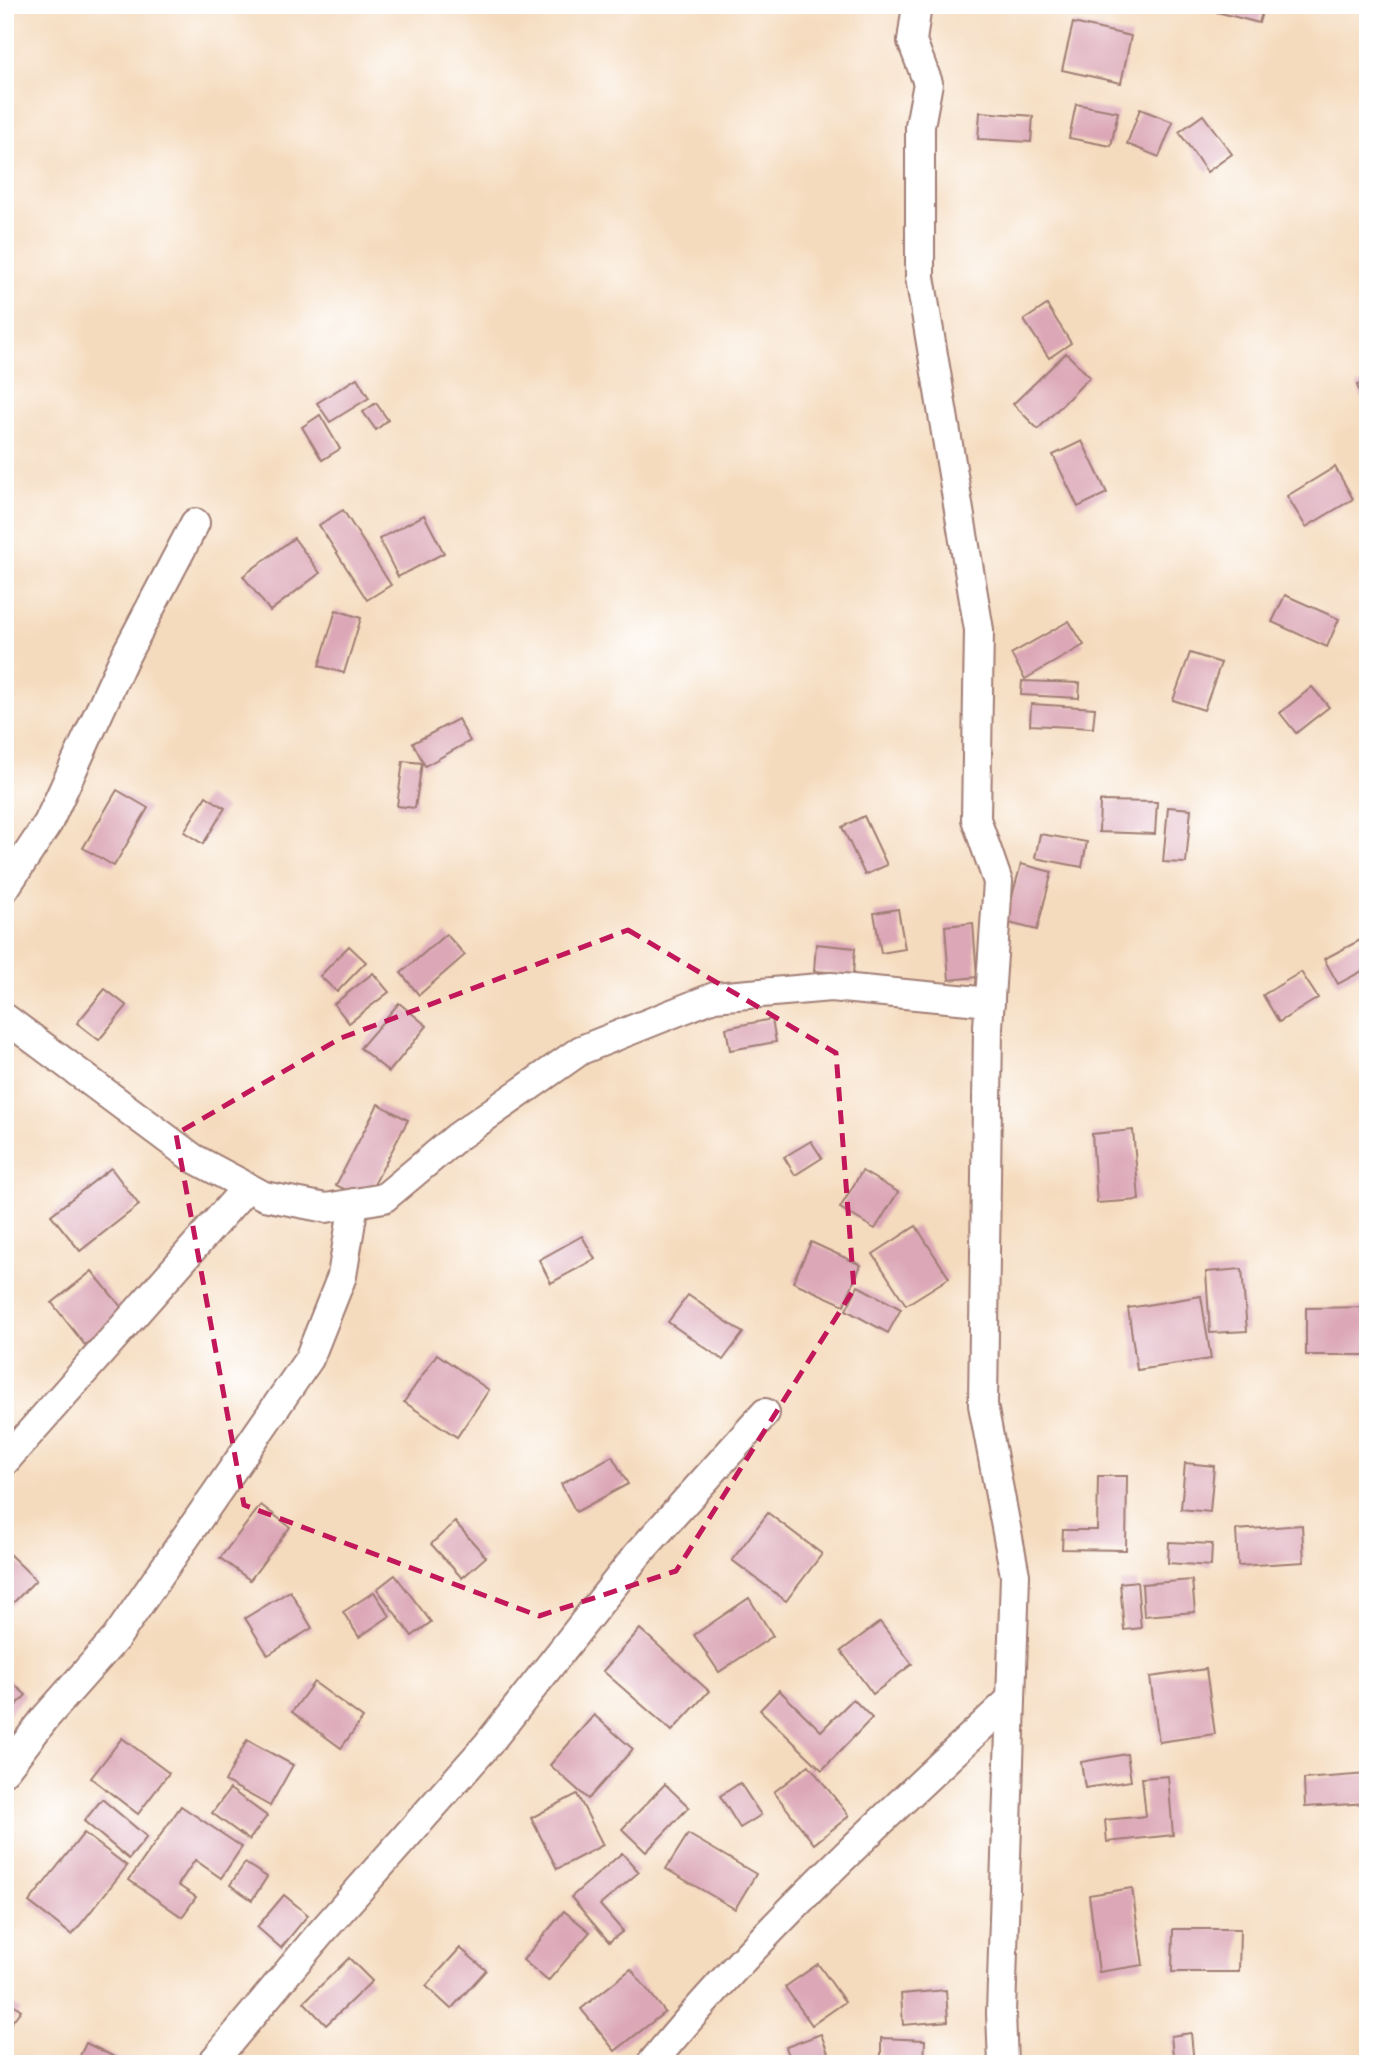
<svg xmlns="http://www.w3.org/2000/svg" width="1373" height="2069" font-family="'Gentium Book Plus',serif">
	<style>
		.building { fill: #dca7b7 }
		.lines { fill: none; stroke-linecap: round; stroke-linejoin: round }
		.minor-casing { stroke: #a07d74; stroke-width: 32 }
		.minor { stroke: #fff; stroke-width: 28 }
		.marked { fill: none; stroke: #c2185b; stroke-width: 5; stroke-dasharray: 14 9; stroke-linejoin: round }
	</style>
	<rect width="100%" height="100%" fill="#fff"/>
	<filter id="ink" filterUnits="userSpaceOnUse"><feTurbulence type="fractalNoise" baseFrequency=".0143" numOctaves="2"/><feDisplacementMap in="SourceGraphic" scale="14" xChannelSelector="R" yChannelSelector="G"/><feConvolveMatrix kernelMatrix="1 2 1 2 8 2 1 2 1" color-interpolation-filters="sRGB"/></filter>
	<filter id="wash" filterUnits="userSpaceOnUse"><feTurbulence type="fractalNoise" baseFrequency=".00686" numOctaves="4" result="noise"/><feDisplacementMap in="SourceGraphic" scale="28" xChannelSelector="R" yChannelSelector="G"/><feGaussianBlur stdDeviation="1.57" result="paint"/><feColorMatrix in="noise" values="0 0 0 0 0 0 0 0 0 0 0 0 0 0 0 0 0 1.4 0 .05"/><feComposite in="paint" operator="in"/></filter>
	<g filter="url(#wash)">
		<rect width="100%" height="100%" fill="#f5dbbe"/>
		<g id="blocks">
			<g class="building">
				<polygon points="1219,5 1264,5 1259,23 1217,12"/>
				<polygon points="1073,23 1131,36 1121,83 1062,70"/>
				<polygon points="1076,104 1118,112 1111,146 1069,138"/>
				<polygon points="1140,109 1173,122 1159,157 1127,144"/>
				<polygon points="980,112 1033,116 1031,142 978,139"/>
				<polygon points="1203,115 1232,154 1207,172 1179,132"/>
				<polygon points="1047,305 1071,343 1049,358 1024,320"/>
				<polygon points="1066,353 1090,377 1038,429 1013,404"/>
				<polygon points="357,378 369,398 330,422 317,403"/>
				<polygon points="1368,381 1368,412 1367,412 1357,385"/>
				<polygon points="376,403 388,420 376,430 363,412"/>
				<polygon points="320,415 340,449 322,460 302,427"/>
				<polygon points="1082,441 1107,493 1078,507 1053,455"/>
				<polygon points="1335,467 1353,499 1306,527 1287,496"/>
				<polygon points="343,510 391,585 367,600 319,525"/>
				<polygon points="424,515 444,553 398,577 379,539"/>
				<polygon points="294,538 320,573 270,611 243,576"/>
				<polygon points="1285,595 1339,619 1327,647 1272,622"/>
				<polygon points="336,610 361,618 344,673 319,666"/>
				<polygon points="1069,621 1084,645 1025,679 1011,654"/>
				<polygon points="1190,653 1221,663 1204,710 1173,700"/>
				<polygon points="1022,681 1080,683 1079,698 1021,695"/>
				<polygon points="1312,687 1329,707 1296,733 1280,713"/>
				<polygon points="1031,704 1095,708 1093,728 1030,725"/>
				<polygon points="458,719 470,741 425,766 413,743"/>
				<polygon points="403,761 422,763 415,808 397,806"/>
				<polygon points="117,790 148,808 114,866 83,848"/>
				<polygon points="206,796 225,808 203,844 184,832"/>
				<polygon points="1100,801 1157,802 1155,834 1099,832"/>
				<polygon points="1168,807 1191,809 1186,863 1163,862"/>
				<polygon points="864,816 887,865 865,875 842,827"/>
				<polygon points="1040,834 1087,842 1082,867 1035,858"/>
				<polygon points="1021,864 1052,872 1037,930 1005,922"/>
				<polygon points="898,909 905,949 881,953 874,913"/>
				<polygon points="973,923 977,977 949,980 945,926"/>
				<polygon points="446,934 465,955 419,995 401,973"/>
				<polygon points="1368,936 1368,968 1338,984 1324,959"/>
				<polygon points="816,944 855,948 853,974 814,971"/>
				<polygon points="349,946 366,962 337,992 320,976"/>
				<polygon points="1301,972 1318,998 1279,1022 1263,995"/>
				<polygon points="373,973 389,992 349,1023 334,1004"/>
				<polygon points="105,989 127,1006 99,1040 77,1023"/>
				<polygon points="399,1003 427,1026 389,1072 360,1048"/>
				<polygon points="772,1019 776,1042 730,1050 726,1028"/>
				<polygon points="378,1104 408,1120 366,1200 336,1185"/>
				<polygon points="1133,1130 1139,1200 1097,1203 1092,1134"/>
				<polygon points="811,1141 822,1158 795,1175 784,1157"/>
				<polygon points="111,1168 139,1205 80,1251 51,1215"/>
				<polygon points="862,1171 898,1192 875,1229 840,1208"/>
				<polygon points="916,1226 949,1278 906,1305 873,1254"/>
				<polygon points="582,1236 595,1259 551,1283 539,1260"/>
				<polygon points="811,1242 861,1265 844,1305 793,1282"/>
				<polygon points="1242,1269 1247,1331 1210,1333 1206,1272"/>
				<polygon points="92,1271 126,1313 85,1345 52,1303"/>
				<polygon points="858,1286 901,1309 888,1333 846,1310"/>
				<polygon points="688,1295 743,1333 723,1360 668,1322"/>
				<polygon points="1201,1296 1211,1359 1137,1370 1128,1308"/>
				<polygon points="1368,1307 1368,1355 1306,1355 1306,1308"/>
				<polygon points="437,1354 489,1390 457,1437 404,1402"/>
				<polygon points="612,1456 628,1484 576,1512 561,1484"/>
				<polygon points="1185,1463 1214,1466 1210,1512 1181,1509"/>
				<polygon points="1098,1476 1127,1476 1126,1550 1062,1549 1063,1530 1097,1530"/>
				<polygon points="261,1505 290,1527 250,1580 220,1558"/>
				<polygon points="768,1513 822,1554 786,1601 732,1560"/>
				<polygon points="455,1522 486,1557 462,1578 431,1544"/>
				<polygon points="1302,1525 1304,1562 1238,1566 1236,1530"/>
				<polygon points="1169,1542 1212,1544 1211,1566 1168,1563"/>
				<polygon points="5,1550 36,1580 10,1606 5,1601"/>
				<polygon points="395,1575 431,1622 412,1636 377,1589"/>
				<polygon points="1192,1580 1195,1612 1144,1616 1142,1584"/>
				<polygon points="1137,1581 1141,1628 1124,1630 1120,1583"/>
				<polygon points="290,1591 312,1628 268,1655 245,1618"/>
				<polygon points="374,1592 390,1616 359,1637 343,1612"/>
				<polygon points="749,1598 773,1636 719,1672 694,1635"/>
				<polygon points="880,1622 912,1664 873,1694 841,1651"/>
				<polygon points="640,1629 709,1691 672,1731 603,1671"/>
				<polygon points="1206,1669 1215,1734 1159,1742 1150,1677"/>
				<polygon points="5,1676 26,1695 5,1717"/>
				<polygon points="314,1682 363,1718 341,1748 292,1712"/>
				<polygon points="779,1690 821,1731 853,1699 872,1718 822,1770 760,1710"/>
				<polygon points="594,1715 633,1749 588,1799 550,1765"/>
				<polygon points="122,1738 169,1773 138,1814 91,1778"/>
				<polygon points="247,1740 293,1765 270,1806 225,1781"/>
				<polygon points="1127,1754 1131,1781 1085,1788 1081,1762"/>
				<polygon points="809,1765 849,1816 814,1844 774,1792"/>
				<polygon points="1367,1774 1368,1803 1305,1807 1304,1779"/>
				<polygon points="1168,1776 1173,1835 1107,1842 1105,1820 1146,1816 1142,1778"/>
				<polygon points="740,1783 761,1815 740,1828 720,1796"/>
				<polygon points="665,1784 689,1807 646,1852 622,1829"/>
				<polygon points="230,1789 267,1816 249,1840 212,1813"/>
				<polygon points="577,1794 603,1845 557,1869 531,1818"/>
				<polygon points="102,1799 147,1837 129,1859 84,1821"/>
				<polygon points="181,1806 242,1847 221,1878 195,1860 178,1885 196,1897 182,1917 129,1880"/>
				<polygon points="84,1833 127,1866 72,1935 29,1902"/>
				<polygon points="688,1834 756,1874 735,1909 666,1869"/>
				<polygon points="622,1853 639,1872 600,1905 623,1931 609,1942 571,1897"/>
				<polygon points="245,1863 267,1877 252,1900 230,1885"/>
				<polygon points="1132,1888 1143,1965 1099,1972 1089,1895"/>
				<polygon points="284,1895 308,1915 281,1948 257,1927"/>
				<polygon points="564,1911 590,1932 548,1981 523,1960"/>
				<polygon points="1173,1929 1240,1929 1239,1972 1172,1972"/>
				<polygon points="460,1948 486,1970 451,2009 426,1986"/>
				<polygon points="349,1958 372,1981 326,2025 304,2002"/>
				<polygon points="818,1964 845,2002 812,2025 785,1987"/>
				<polygon points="631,1969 665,2012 615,2051 581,2009"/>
				<polygon points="946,1990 948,2021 903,2025 901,1994"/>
				<polygon points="5,1998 21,2010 5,2031"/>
				<polygon points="1191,2033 1194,2064 1174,2064 1171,2036"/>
				<polygon points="821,2034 832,2064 792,2064 786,2047"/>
				<polygon points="881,2038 925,2040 924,2064 881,2064"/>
				<polygon points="86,2043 129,2064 76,2064"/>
			</g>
		</g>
	</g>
	<g filter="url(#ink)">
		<use href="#blocks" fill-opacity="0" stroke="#a07d74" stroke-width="2"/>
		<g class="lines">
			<defs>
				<g id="minor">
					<polyline points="917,5 912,41 928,83 920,126 920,277 979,630 976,819 998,882 988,1027 983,1405 1015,1575 1001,2013 1003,2064"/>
					<polyline points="5,888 48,823 123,660 195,523"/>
					<polyline points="5,1018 193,1158 264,1196 326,1208 384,1198 457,1137 581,1050 714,997 831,987 990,1002"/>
					<polyline points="5,1461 247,1187"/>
					<polyline points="5,1770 46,1717 116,1638 309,1359 342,1276 354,1203"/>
					<polyline points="211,2064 318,1936 488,1744 638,1554 765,1413"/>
					<path d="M651 2064C760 1931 886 1816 1011 1699"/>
				</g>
			</defs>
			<use href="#minor" class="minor-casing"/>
			<use href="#minor" class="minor"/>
		</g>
	</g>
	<path class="marked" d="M628 930 836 1053 854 1289 676 1571 539 1616 244 1505 176 1134 341 1038Z"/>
	<rect width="1373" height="2069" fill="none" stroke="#fff" stroke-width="28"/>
</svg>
